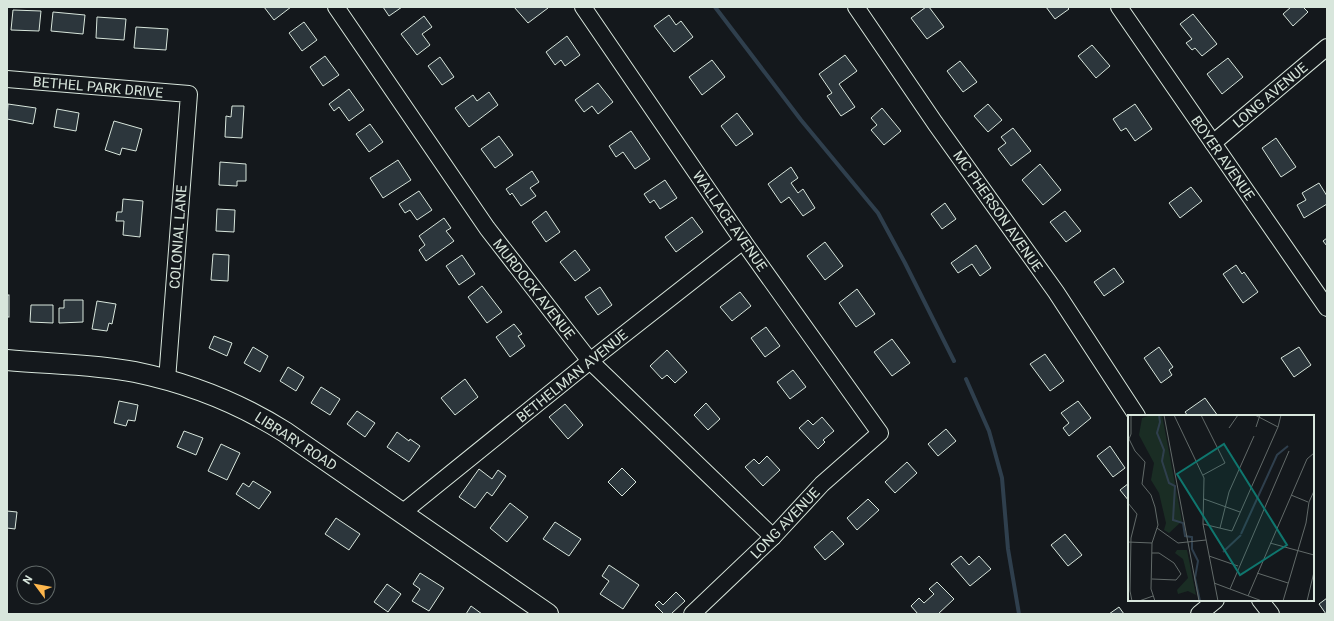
<svg xmlns="http://www.w3.org/2000/svg" width="1334" height="621" font-family="Roboto,sans-serif">
	<style>
		.lines { fill: none; stroke-linecap: round; stroke-linejoin: round }
		.stream { stroke: #2f3f4d; stroke-width: 4 }
		.building { fill: #2c363c; stroke: #d8e6dc }
		.minor-casing { stroke: #d8e6dc; stroke-width: 18 }
		.major-casing { stroke: #d8e6dc; stroke-width: 22 }
		.minor { stroke: #14181c; stroke-width: 16 }
		.major { stroke: #14181c; stroke-width: 20 }
		.labels { text-anchor: middle; stroke-width: 3; stroke-linejoin: round; paint-order: stroke }
		.street-label { font-size: 14px; fill: #d8e6dc; stroke: #14181c }
		.inset-river { fill: none; stroke: #2f3f4d; stroke-width: 2 }
		.inset-road { fill: none; stroke: #626a69; stroke-width: 1 }
		.view { fill: #0f766e; fill-opacity: 0.15; stroke: #0f766e; stroke-width: 2 }
		.inset-edge { fill: none; stroke: #d8e6dc; stroke-width: 2 }
	</style>
	<rect width="100%" height="100%" fill="#14181c"/>
	<g class="lines">
		<g class="stream">
			<polyline points="715,7 801,120 878,213 905,263 954,361"/>
			<polyline points="966,379 989,431 1002,478 1008,549 1019,614"/>
		</g>
	</g>
	<g class="building">
		<polygon points="264,7 291,7 274,20"/>
		<polygon points="383,7 402,7 389,16"/>
		<polygon points="514,7 547,7 548,8 528,23"/>
		<polygon points="926,7 929,7 944,27 927,39 911,18"/>
		<polygon points="1046,7 1067,7 1069,9 1055,19"/>
		<polygon points="1291,7 1303,7 1308,12 1293,26 1283,14"/>
		<polygon points="13,10 41,11 39,31 11,30"/>
		<polygon points="53,12 85,15 83,34 51,31"/>
		<polygon points="1193,14 1217,44 1202,56 1195,48 1192,50 1186,43 1192,39 1180,24"/>
		<polygon points="669,15 676,25 681,21 693,37 674,52 654,26"/>
		<polygon points="424,16 432,27 422,34 430,45 417,55 401,34"/>
		<polygon points="97,17 126,19 124,40 96,38"/>
		<polygon points="304,22 317,40 302,51 289,33"/>
		<polygon points="136,27 168,29 166,50 134,48"/>
		<polygon points="567,36 580,55 565,66 561,60 555,65 546,52"/>
		<polygon points="1092,45 1110,66 1096,78 1078,56"/>
		<polygon points="845,55 857,71 839,84 855,107 841,116 827,96 832,93 819,74"/>
		<polygon points="325,56 339,75 323,86 310,67"/>
		<polygon points="440,57 454,77 442,85 428,66"/>
		<polygon points="1228,58 1243,77 1222,94 1207,74"/>
		<polygon points="712,60 725,77 702,95 689,77"/>
		<polygon points="960,61 977,82 963,92 947,71"/>
		<polygon points="598,83 613,102 598,114 592,106 584,112 575,100"/>
		<polygon points="349,89 364,110 349,121 339,107 334,111 329,104"/>
		<polygon points="489,92 498,105 469,127 455,108 473,95 477,101"/>
		<polygon points="8,104 36,108 33,124 7,119"/>
		<polygon points="988,104 1002,120 988,132 974,116"/>
		<polygon points="1135,104 1152,129 1135,141 1126,128 1121,131 1113,119"/>
		<polygon points="232,106 244,106 242,138 225,137 226,116 231,117"/>
		<polygon points="882,108 901,131 884,145 871,130 877,125 871,118"/>
		<polygon points="57,109 79,113 76,131 54,127"/>
		<polygon points="737,113 753,134 736,146 721,126"/>
		<polygon points="114,121 142,129 136,151 122,148 120,155 105,150"/>
		<polygon points="370,124 383,142 369,152 356,134"/>
		<polygon points="1013,128 1031,151 1011,166 998,149 1006,143 1001,137"/>
		<polygon points="631,131 650,159 635,169 623,152 616,157 609,146"/>
		<polygon points="499,136 513,155 495,168 481,149"/>
		<polygon points="1276,138 1296,167 1281,177 1262,148"/>
		<polygon points="398,160 411,180 383,198 370,178"/>
		<polygon points="220,162 246,164 246,181 237,181 237,186 219,185"/>
		<polygon points="1040,164 1061,190 1043,205 1022,180"/>
		<polygon points="791,167 798,178 791,183 798,193 803,189 815,208 803,216 789,197 781,203 768,184"/>
		<polygon points="532,171 539,182 530,188 536,196 521,206 512,193 510,195 506,189"/>
		<polygon points="665,180 677,198 660,209 654,200 650,203 644,194"/>
		<polygon points="1319,183 1327,196 1327,204 1304,218 1297,205 1306,200 1302,193"/>
		<polygon points="1191,187 1202,201 1180,218 1169,203"/>
		<polygon points="419,191 432,210 417,220 410,210 405,213 399,204"/>
		<polygon points="123,199 143,201 140,237 123,235 124,221 116,221 117,212 122,212"/>
		<polygon points="945,203 956,219 942,229 931,214"/>
		<polygon points="217,209 235,210 234,232 216,231"/>
		<polygon points="546,211 560,232 546,242 532,222"/>
		<polygon points="1065,211 1081,231 1066,242 1050,222"/>
		<polygon points="692,217 703,232 676,252 665,237"/>
		<polygon points="444,218 451,228 446,231 454,241 426,261 419,250 425,245 419,236"/>
		<polygon points="1327,238 1327,246 1323,241"/>
		<polygon points="825,242 843,266 825,280 807,256"/>
		<polygon points="976,245 991,268 980,276 972,264 958,273 951,263"/>
		<polygon points="575,250 590,270 575,281 560,262"/>
		<polygon points="213,254 229,255 228,281 211,280"/>
		<polygon points="462,255 475,274 459,285 446,266"/>
		<polygon points="1236,265 1242,274 1244,272 1258,292 1243,303 1223,274"/>
		<polygon points="1114,268 1124,282 1104,296 1094,282"/>
		<polygon points="482,286 502,312 487,323 468,297"/>
		<polygon points="600,287 612,305 598,315 585,297"/>
		<polygon points="857,289 875,314 856,327 839,303"/>
		<polygon points="740,292 751,306 732,321 720,307"/>
		<rect x="7" y="295" width="2" height="22"/>
		<polygon points="64,300 83,300 83,322 59,323 59,308 64,308"/>
		<polygon points="97,301 116,304 112,324 109,323 107,331 92,329"/>
		<polygon points="31,305 53,305 53,323 30,322"/>
		<polygon points="514,324 522,334 518,336 525,346 510,357 496,337"/>
		<polygon points="766,327 780,346 765,357 751,338"/>
		<polygon points="214,336 232,343 227,356 209,348"/>
		<polygon points="892,339 910,363 892,376 874,352"/>
		<polygon points="253,347 268,356 260,372 244,363"/>
		<polygon points="1159,347 1173,367 1169,370 1172,375 1161,383 1144,358"/>
		<polygon points="1299,347 1311,365 1294,377 1281,358"/>
		<polygon points="667,350 687,372 675,383 667,375 662,379 650,366"/>
		<polygon points="1045,354 1064,381 1050,391 1030,364"/>
		<polygon points="288,367 304,377 296,391 280,381"/>
		<polygon points="793,370 806,387 790,399 777,382"/>
		<polygon points="465,379 478,397 455,415 441,398"/>
		<polygon points="321,387 340,399 330,415 311,403"/>
		<polygon points="1205,398 1218,416 1188,416 1185,412"/>
		<polygon points="119,401 138,405 135,421 128,420 126,426 114,423"/>
		<polygon points="1078,401 1091,418 1069,436 1063,428 1069,423 1061,413"/>
		<polygon points="706,403 720,419 708,430 694,415"/>
		<polygon points="565,404 583,425 568,439 549,417"/>
		<polygon points="357,411 375,423 365,437 347,424"/>
		<polygon points="822,417 834,431 823,440 825,442 818,449 799,428 808,420 813,425"/>
		<polygon points="946,429 956,441 938,456 928,444"/>
		<polygon points="184,431 203,438 196,455 177,447"/>
		<polygon points="397,432 409,441 410,439 420,446 409,462 387,447"/>
		<polygon points="221,444 240,453 227,480 208,471"/>
		<polygon points="1110,446 1125,468 1113,477 1097,456"/>
		<polygon points="767,456 780,470 763,486 745,467 754,459 759,464"/>
		<polygon points="907,462 917,473 895,493 885,482"/>
		<polygon points="622,468 636,482 622,496 608,482"/>
		<polygon points="479,469 492,479 498,470 506,476 492,496 487,492 475,508 459,497"/>
		<polygon points="253,481 271,492 259,509 236,494 243,483 249,487"/>
		<polygon points="1129,483 1129,501 1120,490"/>
		<polygon points="868,499 879,510 857,530 847,518"/>
		<polygon points="510,503 528,517 507,542 490,528"/>
		<polygon points="7,511 17,512 15,529 7,528"/>
		<polygon points="336,518 360,534 349,550 325,534"/>
		<polygon points="555,522 581,539 569,556 543,539"/>
		<polygon points="832,531 844,544 825,560 814,547"/>
		<polygon points="1065,534 1082,555 1068,566 1051,545"/>
		<polygon points="961,556 969,565 979,556 991,569 970,586 951,564"/>
		<polygon points="609,565 639,585 623,609 600,594 609,581 602,576"/>
		<polygon points="420,573 444,588 429,611 412,601 420,589 413,584"/>
		<polygon points="937,582 954,599 938,614 918,614 911,606 919,598 924,603 934,594 929,589"/>
		<polygon points="387,584 401,594 388,612 374,602"/>
		<polygon points="676,592 685,601 671,614 664,614 655,605 659,601 663,605"/>
		<polygon points="1327,598 1327,614 1326,614 1319,604"/>
		<polygon points="471,606 482,614 466,614"/>
		<polygon points="1119,607 1124,614 1109,614"/>
	</g>
	<g class="lines">
		<defs>
			<g id="minor">
				<polyline points="336,7 487,228 590,361 773,537"/>
				<polyline points="583,7 743,241 880,433 822,484 773,537 692,614"/>
				<polyline points="856,7 935,123 1056,292 1137,416"/>
				<polyline points="1119,7 1327,308"/>
				<polyline points="7,79 189,94 167,380"/>
				<polyline points="1213,143 1327,47"/>
				<polyline points="402,513 590,361 743,241"/>
				<polyline points="1260,600 1271,614"/>
				<polyline points="1199,614 1216,600"/>
			</g>
			<path id="major" d="M7 360C49 364 93 364 135 372 188 383 239 403 285 432L548 614"/>
		</defs>
		<use href="#minor" class="minor-casing"/>
		<use href="#major" class="major-casing"/>
		<use href="#minor" class="minor"/>
		<use href="#major" class="major"/>
	</g>
	<g class="labels">
		<g class="street-label">
			<text transform="translate(98 87) rotate(5)" y="5">BETHEL PARK DRIVE</text>
			<text transform="translate(1270 95) rotate(-40)" y="5">LONG AVENUE</text>
			<text transform="translate(1223 158) rotate(55)" y="5">BOYER AVENUE</text>
			<text transform="translate(998 211) rotate(55)" y="5">MC PHERSON AVENUE</text>
			<text transform="translate(730 221) rotate(55)" y="5">WALLACE AVENUE</text>
			<text transform="translate(178 237) rotate(-86)" y="5">COLONIAL LANE</text>
			<text transform="translate(534 289) rotate(52)" y="5">MURDOCK AVENUE</text>
			<text transform="translate(572 376) rotate(-39)" y="5">BETHELMAN AVENUE</text>
			<text transform="translate(296 441) rotate(33)" y="5">LIBRARY ROAD</text>
			<text transform="translate(785 523) rotate(-46)" y="5">LONG AVENUE</text>
		</g>
	</g>
	<g transform="translate(1128 415)">
		<rect width="186" height="186" fill="#14181c"/>
		<path d="M23 0H34L54 106 41 118 36 115 38 108 31 78 23 65 26 48 11 20 14 3ZM49 135H59L68 180 60 176 50 179 49 175 60 163 55 144 47 138Z" fill="#1a2d24"/>
		<path class="inset-river" d="M31 0 32 7 29 18 36 35 34 46 41 68 47 71 45 105 55 108 57 121 64 122V134L70 146 67 163 72 186M113 119 149 40 160 31M95 137 113 120"/>
		<path class="inset-road" d="M36 0 71 186M46 0 76 63 75 109 90 186M73 0 97 48 75 60M127 0 150 12M128 12 132 0M101 13 110 0M1 24 7 36 17 47 14 69 23 80 27 92 30 110 24 128 23 174 27 186M1 24 3 19V0M163 80 180 87M76 84 112 97M0 88 9 99 3 123 2 176 4 186M75 109 104 116 150 12 153 0M29 113 50 128 78 125M92 113 101 77 126 21M0 127 24 128M142 128 186 140M81 141 110 151M129 158 160 168M24 164 48 165 53 159 46 148 31 138H24M86 168 134 186M102 174 161 36M120 181 179 44 186 38M11 186 25 181M155 186 178 108 181 87 186 76M179 186 186 157"/>
		<path class="view" d="M96 29 159 130 112 160 49 59Z"/>
		<rect width="186" height="186" class="inset-edge"/>
	</g>
	<rect width="1334" height="621" fill="none" stroke="#d8e6dc" stroke-width="16"/>
	<g transform="translate(36 585) rotate(302)"><circle r="19" fill="#14181c" stroke="#626a69"/>
	<path d="M0-3L7 15L0 10L-7 15Z" fill="#ffb74d"/>
	<text y="-6" font-size="11" font-weight="bold" text-anchor="middle" fill="#d8e6dc">N</text>
	</g>
</svg>
